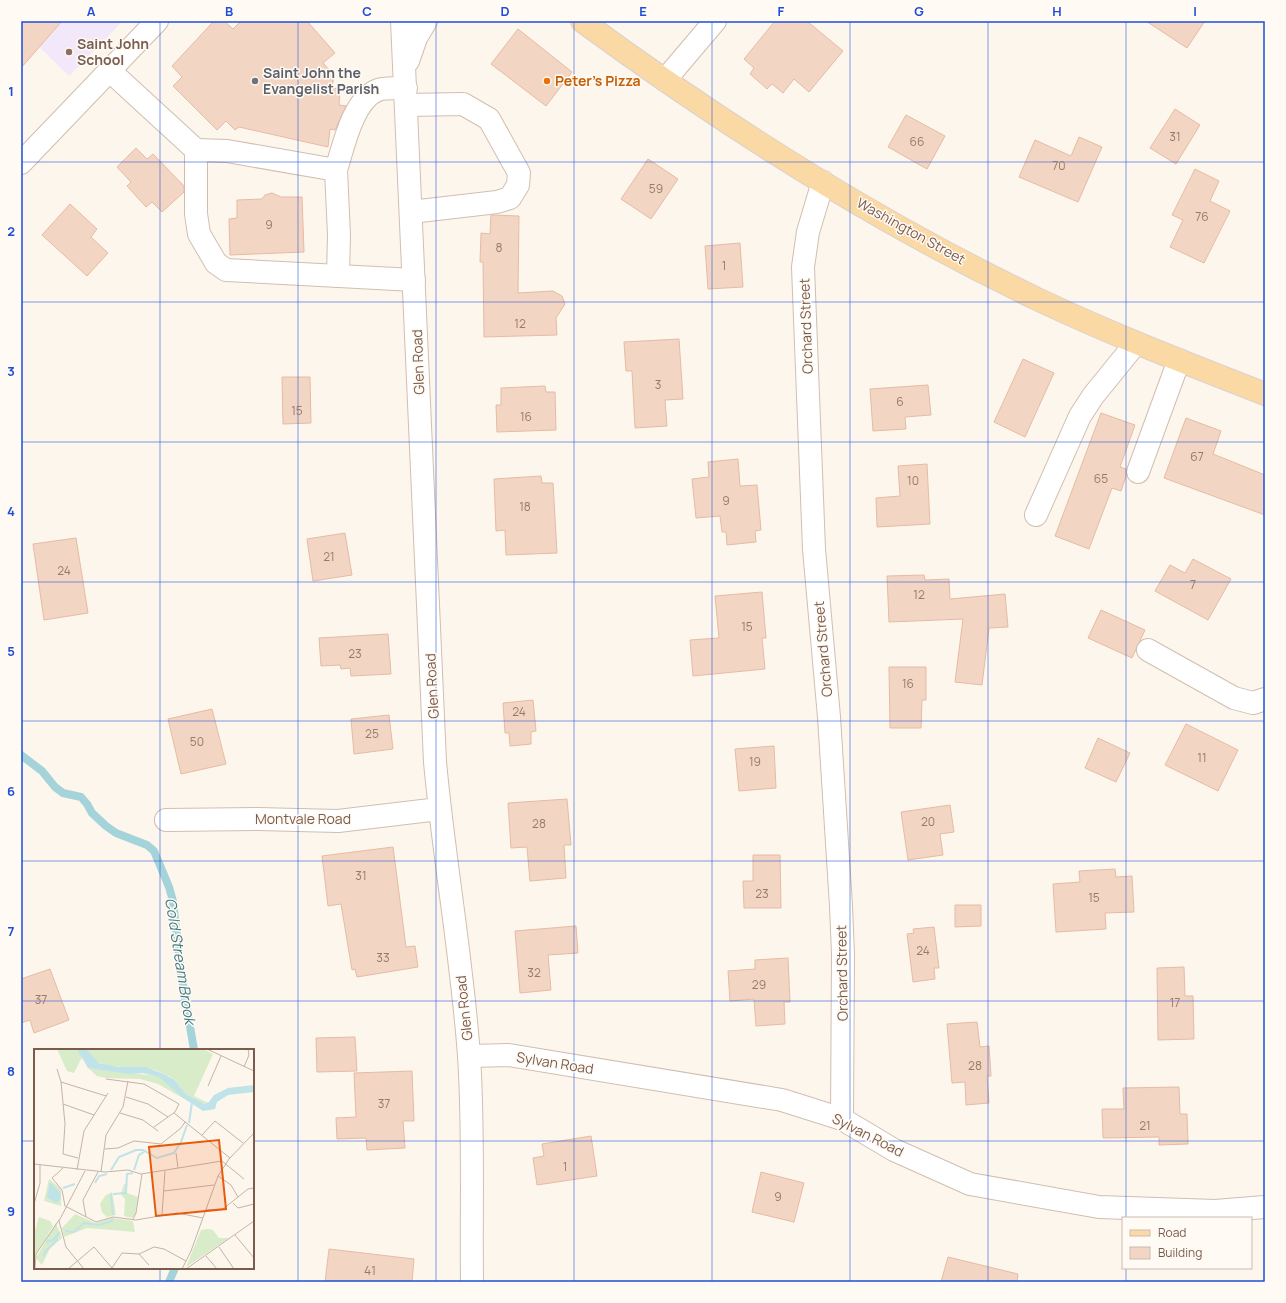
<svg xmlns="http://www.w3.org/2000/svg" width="1286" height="1303" font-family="Manrope,sans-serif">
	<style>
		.education { fill: #f3e8fa }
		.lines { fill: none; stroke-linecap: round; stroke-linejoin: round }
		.stream { stroke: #a5d3da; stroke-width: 8 }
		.building { fill: #f3d5c3; stroke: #e6bba3 }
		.minor-casing { stroke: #d1beb0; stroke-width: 24 }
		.major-casing { stroke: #dad1cd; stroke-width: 24 }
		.minor { stroke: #fff; stroke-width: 22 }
		.major { stroke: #fbd9a5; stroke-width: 22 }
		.grid { fill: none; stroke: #1d4ed8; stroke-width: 1; stroke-opacity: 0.55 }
		.education-dot { fill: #8d6e63; stroke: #fffaf3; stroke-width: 1.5 }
		.worship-dot { fill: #6b7280; stroke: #fffaf3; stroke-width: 1.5 }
		.food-dot { fill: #e8710a; stroke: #fffaf3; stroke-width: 1.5 }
		.labels { text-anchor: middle; stroke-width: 3; stroke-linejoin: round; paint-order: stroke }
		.number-label { font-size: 12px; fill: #987a6a }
		.education-label { font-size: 14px; font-weight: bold; fill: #785e54; stroke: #fffaf3; text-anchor: start }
		.worship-label { font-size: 14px; font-weight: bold; fill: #5b616d; stroke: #fffaf3; text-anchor: start }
		.food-label { font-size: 14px; font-weight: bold; fill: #c56008; stroke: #fffaf3; text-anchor: start }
		.street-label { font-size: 14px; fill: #7a5c4d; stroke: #fffaf3 }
		.water-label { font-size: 15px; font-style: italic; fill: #437c86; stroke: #fffaf3 }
		.inset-river { fill: none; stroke: #bfe3e8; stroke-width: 2 }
		.inset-road { fill: none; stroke: #c5b3a7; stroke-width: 1 }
		.view { fill: #e8590c; fill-opacity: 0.15; stroke: #e8590c; stroke-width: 2 }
		.inset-edge { fill: none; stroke: #7a5c4d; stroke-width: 2 }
		.neatline { fill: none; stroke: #1d4ed8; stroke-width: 1.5 }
		.grid-label { font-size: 13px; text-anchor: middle; font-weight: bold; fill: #1d4ed8 }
	</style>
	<rect width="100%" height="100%" fill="#fdf6ec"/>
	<polygon class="education" points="21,21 123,21 69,76 21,29"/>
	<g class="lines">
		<g class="stream">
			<polyline points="21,755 42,771 55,787 63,793 81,797 87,804 92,813 106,826 116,833 147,845 154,851 169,887 173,901 181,973 194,1050"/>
			<polyline points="169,1282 175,1268"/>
		</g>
	</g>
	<g class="building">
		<polygon points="21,21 62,21 21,68"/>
		<polygon points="214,21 224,21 233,29 241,21 307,21 335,53 323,63 334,75 332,88 340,89 339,105 346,106 335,130 330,129 328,147 239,127 235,130 226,121 217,130 173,86 182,77 172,66"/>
		<polygon points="775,21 807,21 843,51 809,92 794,79 783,93 772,84 767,89 750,74 754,68 744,59"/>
		<polygon points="1146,21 1205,21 1187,48"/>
		<polygon points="518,29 572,72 546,106 491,64"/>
		<polygon points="1175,109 1200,125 1176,164 1150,148"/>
		<polygon points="906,115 945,136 927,169 888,147"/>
		<polygon points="1079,137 1102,147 1078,202 1019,177 1035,140 1071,156"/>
		<polygon points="136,148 147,159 153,154 184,186 184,192 162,212 152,202 146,207 127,186 131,182 117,167"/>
		<polygon points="648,159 678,179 651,219 621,199"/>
		<polygon points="1195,169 1219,181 1210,201 1230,211 1204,263 1170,247 1183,220 1172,215"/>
		<polygon points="272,193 281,197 302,197 304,252 230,255 229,219 237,218 237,200 262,199 265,195"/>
		<polygon points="70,204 97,229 91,237 108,253 87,276 42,235"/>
		<polygon points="491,215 519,216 518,293 553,291 562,296 565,304 556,318 557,335 484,337 483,262 480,262 481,233 490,234"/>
		<polygon points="740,243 743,287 708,289 705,246"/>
		<polygon points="679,339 683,399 665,400 667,426 635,428 632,371 626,371 624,342"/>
		<polygon points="1023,359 1054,373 1025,437 994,422"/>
		<polygon points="282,377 310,377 311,423 283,424"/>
		<polygon points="928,385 931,415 905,417 906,429 873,431 870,389"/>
		<polygon points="545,386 546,392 555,392 556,430 497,432 496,405 501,405 501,388"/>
		<polygon points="1101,413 1135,425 1120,467 1126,469 1126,476 1121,491 1112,488 1089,549 1055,536"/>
		<polygon points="1186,418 1221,431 1213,454 1265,475 1265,515 1164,478"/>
		<polygon points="738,459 740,486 757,485 761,530 755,531 756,542 727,545 726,532 722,532 720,516 696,518 692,479 709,477 708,462"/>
		<polygon points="927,464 930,524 877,527 876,498 900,496 898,466"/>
		<polygon points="541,476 542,483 553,483 557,553 506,555 505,530 496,531 494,479"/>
		<polygon points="345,533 352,575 313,581 307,539"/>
		<polygon points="76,538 88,613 44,620 33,544"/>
		<polygon points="1193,559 1231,579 1208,620 1155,591 1170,565 1185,573"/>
		<polygon points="924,575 925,580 949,579 950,599 1005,594 1008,627 989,628 982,685 955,682 963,619 889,622 887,576"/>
		<polygon points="762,592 766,638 762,638 765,669 693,676 690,640 719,638 715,596"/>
		<polygon points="1101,610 1145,630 1132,658 1088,638"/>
		<polygon points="388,634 391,674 351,676 350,668 341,669 340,665 321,666 319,638"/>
		<polygon points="889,667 926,667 926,700 922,700 921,728 890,728"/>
		<polygon points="533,700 536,731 531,732 531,744 510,746 509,733 505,733 503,703"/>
		<polygon points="212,709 226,764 181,774 168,719"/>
		<polygon points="389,715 393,749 354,754 351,719"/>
		<polygon points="1186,724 1238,750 1218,791 1165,765"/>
		<polygon points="1098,738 1130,753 1116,782 1085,768"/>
		<polygon points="774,746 776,788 739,791 735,749"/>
		<polygon points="567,799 571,845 564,845 566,878 530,881 527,847 511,848 508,803"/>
		<polygon points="950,805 954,832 940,834 943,855 908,860 901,812"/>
		<polygon points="393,847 406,947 415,946 418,967 357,977 355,969 352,970 341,904 328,906 322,856"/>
		<polygon points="753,855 780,855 781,908 744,908 743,881 753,881"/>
		<polygon points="1115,869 1116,877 1132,876 1134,912 1105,913 1106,929 1056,932 1053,884 1080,882 1079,871"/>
		<polygon points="955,905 981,905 981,926 955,927"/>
		<polygon points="576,926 578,953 548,955 551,990 520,993 515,931"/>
		<polygon points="934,927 939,968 934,968 935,979 913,982 907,934 914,933 913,929"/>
		<polygon points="788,958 790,1002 784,1002 785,1024 756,1026 754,999 730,1001 728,971 755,969 755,960"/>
		<polygon points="1184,967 1185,996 1193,996 1194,1039 1158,1040 1157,968"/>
		<polygon points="50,969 69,1020 34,1033 30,1020 21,1023 21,979"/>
		<polygon points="977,1022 980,1047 989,1046 991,1076 987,1076 989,1103 966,1105 965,1082 952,1083 947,1024"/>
		<polygon points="355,1037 357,1071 317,1072 316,1038"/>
		<polygon points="412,1071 414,1121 403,1121 405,1148 367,1150 366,1138 337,1139 336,1118 356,1117 354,1073"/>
		<polygon points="1179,1087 1180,1114 1187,1114 1188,1144 1159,1145 1159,1137 1103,1138 1102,1109 1124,1109 1123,1088"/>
		<polygon points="591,1136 597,1176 537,1185 533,1158 544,1156 542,1144"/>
		<polygon points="761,1172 804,1183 794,1222 752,1212"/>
		<polygon points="329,1249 414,1259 412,1282 325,1282"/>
		<polygon points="948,1257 1018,1274 1017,1282 941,1282"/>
	</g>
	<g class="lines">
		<defs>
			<g id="minor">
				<path d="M402 21 435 762C444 860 462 957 469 1056 474 1131 471 1207 472 1282"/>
				<polyline points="408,61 416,38 426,21"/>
				<polyline points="110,71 196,150 196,214 199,234 216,263 226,270 414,280"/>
				<polyline points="665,80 715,21"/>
				<polyline points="407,105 463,104 489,119 519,173 518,185 510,198 497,202 411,212"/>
				<path d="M196 150 227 151 336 170C343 148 353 99 378 90 385 87 397 89 406 88"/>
				<polyline points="21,163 157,21"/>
				<polyline points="336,170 339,235 338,276"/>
				<polyline points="823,182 808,232 803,267 814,549 829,717 841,906 843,954 842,1119"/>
				<polyline points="1138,472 1179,360"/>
				<polyline points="1036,515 1080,416 1093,396 1136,343"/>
				<polyline points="1148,650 1234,698 1253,703 1265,699"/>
				<polyline points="166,820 258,819 338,821 439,809"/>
				<polyline points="469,1056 509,1055 782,1100 842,1119 894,1150 970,1184 1099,1207 1215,1211 1265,1207"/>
			</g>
			<path id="major" d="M582 21C725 126 877 222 1037 299 1111 334 1188 364 1265 394"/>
		</defs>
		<use href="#minor" class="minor-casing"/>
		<use href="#major" class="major-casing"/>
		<use href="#minor" class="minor"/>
		<use href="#major" class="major"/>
	</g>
	<path class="grid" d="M160 21V1050M298 21V1282M436 21V1282M574 21V1282M712 21V1282M850 21V1282M988 21V1282M1126 21V1218M21 162H1265M21 302H1265M21 442H1265M21 582H1265M21 721H1265M21 861H1265M21 1001H1265M21 1141H35M253 1141H1265M160 1268V1282M1126 1268V1282"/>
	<circle class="education-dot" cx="69" cy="52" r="4"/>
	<circle class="worship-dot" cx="255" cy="81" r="4"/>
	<circle class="food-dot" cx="547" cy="81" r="4"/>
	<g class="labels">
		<g class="number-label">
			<text x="1175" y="141">31</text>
			<text x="917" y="146">66</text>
			<text x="1059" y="170">70</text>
			<text x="656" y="193">59</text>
			<text x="1202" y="221">76</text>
			<text x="269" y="229">9</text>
			<text x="499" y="252">8</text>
			<text x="724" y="270">1</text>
			<text x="520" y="328">12</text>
			<text x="658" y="389">3</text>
			<text x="900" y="406">6</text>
			<text x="297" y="415">15</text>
			<text x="526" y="421">16</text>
			<text x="1197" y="461">67</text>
			<text x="1101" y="483">65</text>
			<text x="913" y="485">10</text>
			<text x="726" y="505">9</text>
			<text x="525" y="511">18</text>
			<text x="329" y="561">21</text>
			<text x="64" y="575">24</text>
			<text x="1193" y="589">7</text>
			<text x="919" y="599">12</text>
			<text x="747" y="631">15</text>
			<text x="355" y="658">23</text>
			<text x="908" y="688">16</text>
			<text x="519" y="716">24</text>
			<text x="372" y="738">25</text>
			<text x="197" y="746">50</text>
			<text x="1202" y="762">11</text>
			<text x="755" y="766">19</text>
			<text x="928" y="826">20</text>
			<text x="539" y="828">28</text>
			<text x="361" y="880">31</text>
			<text x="762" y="898">23</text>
			<text x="1094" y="902">15</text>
			<text x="923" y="955">24</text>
			<text x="383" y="962">33</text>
			<text x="534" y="977">32</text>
			<text x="759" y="989">29</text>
			<text x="41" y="1004">37</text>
			<text x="1175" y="1007">17</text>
			<text x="975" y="1070">28</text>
			<text x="384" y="1108">37</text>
			<text x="1145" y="1130">21</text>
			<text x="565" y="1171">1</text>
			<text x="778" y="1201">9</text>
			<text x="370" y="1275">41</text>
		</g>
		<g class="education-label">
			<text x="77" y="49">Saint John<tspan x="77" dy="16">School</tspan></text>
		</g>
		<g class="worship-label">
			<text x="263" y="78">Saint John the<tspan x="263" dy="16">Evangelist Parish</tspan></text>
		</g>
		<g class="food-label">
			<text x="555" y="86">Peter's Pizza</text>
		</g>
		<g class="street-label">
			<text transform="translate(911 231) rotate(29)" y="5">Washington Street</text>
			<text transform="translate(806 326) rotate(-92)" y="5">Orchard Street</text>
			<text transform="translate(418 362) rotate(-92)" y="5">Glen Road</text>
			<text transform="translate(823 649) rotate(-95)" y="5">Orchard Street</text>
			<text transform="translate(432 686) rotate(-93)" y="5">Glen Road</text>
			<text x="303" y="824">Montvale Road</text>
			<text transform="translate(842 973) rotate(-91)" y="5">Orchard Street</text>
			<text transform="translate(464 1008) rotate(-96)" y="5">Glen Road</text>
			<text transform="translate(555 1063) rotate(9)" y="5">Sylvan Road</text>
			<text transform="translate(868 1135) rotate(27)" y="5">Sylvan Road</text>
		</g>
		<g class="water-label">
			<text transform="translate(180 961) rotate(81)" y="5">Cold Stream Brook</text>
		</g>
	</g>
	<g transform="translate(34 1049)">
		<rect width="220" height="220" fill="#fdf6ec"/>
		<path d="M23 0H169L179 5 160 47 174 54 169 55 152 45 137 28 121 21 75 17 64 13 54 3 47 10 40 24 33 22ZM54 19 124 27 161 56 124 35 106 30 72 29 63 27ZM15 130 27 140V157L10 152ZM93 134V144L104 148 101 166 98 169 90 167 91 150 87 145 90 135ZM78 143 82 166 73 168 68 163 66 155 71 147ZM41 165 61 174 77 169 99 172 101 183 53 179 30 188 28 179ZM5 168 16 172 19 177 0 209V185ZM22 174 28 189 16 199 8 216 2 209ZM174 180 179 181 185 189H195L152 218 167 181Z" fill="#d8ecc9"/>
		<path d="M43 0H52L65 14 84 18H111L130 25 139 30 152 45 170 55 175 53 180 46 194 39 220 36V43L194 46 183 53 181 60 169 62 148 48 125 28 109 24 96 25 54 19ZM16 133 27 145 26 151 22 154 13 148Z" fill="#bfe3e8"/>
		<path class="inset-river" d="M155 74 158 53M77 121 85 108 102 101H109L123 109 140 104 147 93 153 76M100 121 105 106 110 103M61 134 65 127 73 125M29 139 41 135M77 145 79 166M79 145 92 144 93 125 99 124M31 182 40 183 50 174 65 176 78 172 79 169M12 193 19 191 26 183M10 207 11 203 23 191 22 186"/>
		<path class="inset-road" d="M173 0 220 22M210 18 215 6 214 0M23 20 27 33 31 75 29 105 44 109M72 30 110 35 145 55 141 63 120 78M27 33 72 47M174 37 187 7M92 48 114 55 134 68M29 55 60 66M86 64 109 71 124 82M140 64 196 109M168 86 181 72 209 94M71 100 84 99 100 92 127 95 147 79 151 73M142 104 144 119M0 115 71 123 94 121 107 125 188 112 210 130M29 119 18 129 28 141 31 157M43 121 50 82 74 44M67 123 72 86 89 58 94 32M130 142 180 136M204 148 214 140 220 139M199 154 204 159 220 155M0 155 6 134V116M31 157 62 173 79 168 102 171 143 164 169 169M171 161 189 160 204 148 197 136 184 127M128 166 131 122M52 168 49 151 64 123M99 170 102 164 108 125M201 186 220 209M185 198 200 220M105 205 115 216M172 207 183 220M78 219 88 204 105 205 120 198 130 200 152 212M1 220 2 205 25 171M34 220 60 198 78 219M50 220 32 198 25 172 51 122M148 220 157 202 184 127 195 110 220 84M152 220 220 172"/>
		<path class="view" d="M185 91 192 160 122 167 115 98Z"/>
		<rect width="220" height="220" class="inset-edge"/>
	</g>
	<rect width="1286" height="1303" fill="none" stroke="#fffaf3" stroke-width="44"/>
	<rect x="1122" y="1217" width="130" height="52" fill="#fffaf3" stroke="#cabbb1"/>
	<rect x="1130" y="1230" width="20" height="6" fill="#fbd9a5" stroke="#cabbb1"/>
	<text x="1158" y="1237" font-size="12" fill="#7a5c4d">Road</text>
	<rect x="1130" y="1247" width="20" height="12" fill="#f3d5c3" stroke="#cabbb1"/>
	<text x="1158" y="1257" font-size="12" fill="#7a5c4d">Building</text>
	<rect x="22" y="22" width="1242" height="1259" class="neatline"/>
	<g class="grid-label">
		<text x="91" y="16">A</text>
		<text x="229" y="16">B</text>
		<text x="367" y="16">C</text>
		<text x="505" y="16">D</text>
		<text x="643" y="16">E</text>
		<text x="781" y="16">F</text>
		<text x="919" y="16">G</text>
		<text x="1057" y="16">H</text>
		<text x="1195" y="16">I</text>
		<text x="11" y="96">1</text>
		<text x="11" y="236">2</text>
		<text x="11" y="376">3</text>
		<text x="11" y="516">4</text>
		<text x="11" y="656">5</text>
		<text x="11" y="796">6</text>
		<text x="11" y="936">7</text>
		<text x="11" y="1076">8</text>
		<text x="11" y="1216">9</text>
	</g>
</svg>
